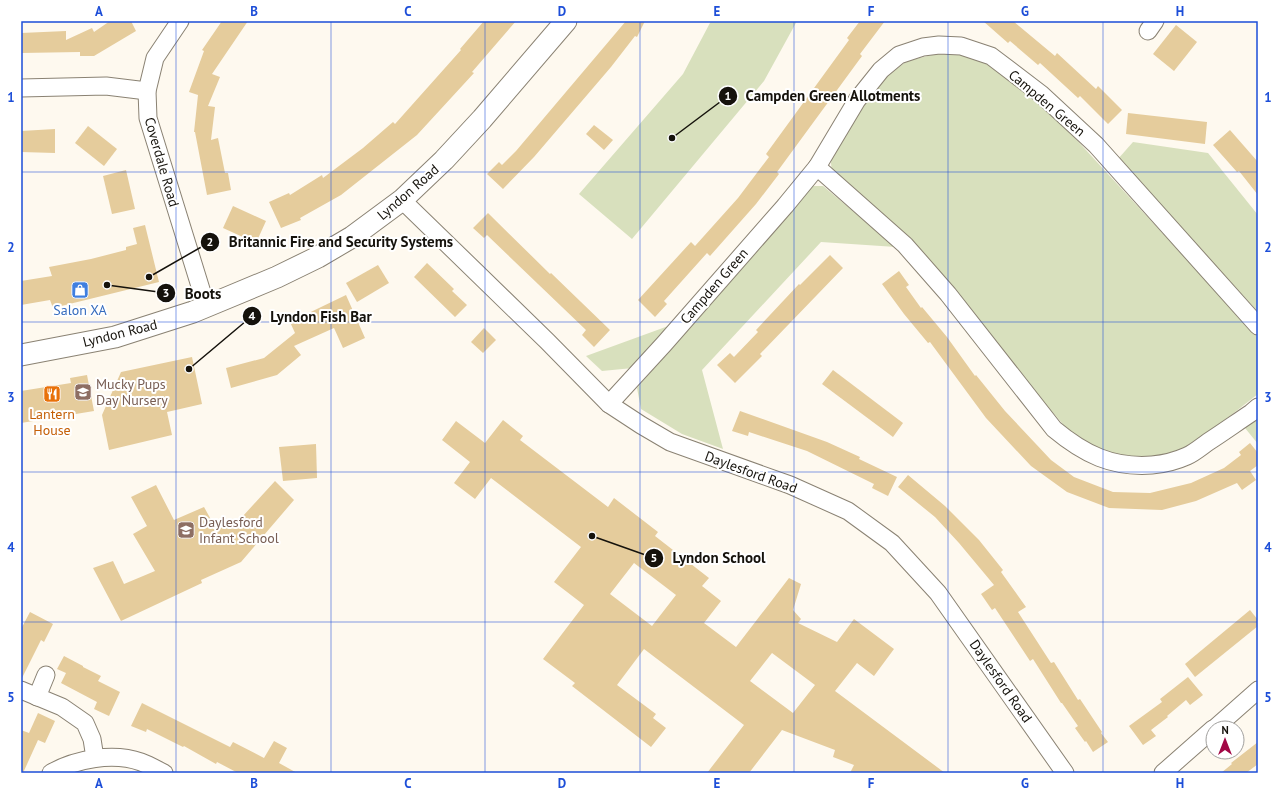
<svg xmlns="http://www.w3.org/2000/svg" width="1279" height="794" font-family="'PT Sans',sans-serif">
	<style>
		.green { fill: #d8e0bd }
		.building { fill: #e5cc9c; fill-rule: evenodd }
		.lines { fill: none; stroke-linecap: round; stroke-linejoin: round }
		.minor-casing { stroke: #8a8273; stroke-width: 19 }
		.tertiary-casing { stroke: #8a8273; stroke-width: 23 }
		.minor { stroke: #fff; stroke-width: 17 }
		.tertiary { stroke: #fff; stroke-width: 21 }
		.grid { fill: none; stroke: #1d4ed8; stroke-width: 1; stroke-opacity: 0.55 }
		.labels { text-anchor: middle; stroke-width: 4; stroke-linejoin: round; paint-order: stroke }
		.street-label { font-size: 14px; fill: #15120c; stroke: #fff }
		.shop-label { font-size: 14px; fill: #366cbe; stroke: #fff }
		.education-label { font-size: 14px; fill: #785e54; stroke: #fff; text-anchor: start }
		.food-label { font-size: 14px; fill: #c56008; stroke: #fff }
		.leader { fill: none; stroke: #15120c; stroke-width: 1.5 }
		.callout-dot { fill: #15120c; stroke: #fff; stroke-width: 1.5 }
		.mark-label { font-size: 12px; text-anchor: middle; font-weight: bold; fill: #fff }
		.callout-label { font-size: 15px; text-anchor: middle; font-weight: bold; fill: #15120c; stroke: #fff; stroke-width: 4; stroke-linejoin: round; paint-order: stroke }
		.neatline { fill: none; stroke: #1d4ed8; stroke-width: 1.5 }
		.grid-label { font-size: 13px; text-anchor: middle; font-weight: bold; fill: #1d4ed8 }
	</style>
	<rect width="100%" height="100%" fill="#fef9ef"/>
	<g class="green">
		<polygon points="711,21 797,21 764,81 632,239 579,194 683,74"/>
		<polygon points="936,54 963,55 984,60 1039,99 1258,337 1258,394 1189,448 1154,459 1110,457 1076,440 1056,416 832,174 831,163 833,149 861,102 887,76 907,61"/>
		<polygon points="1133,142 1208,153 1258,215 1258,312 1118,159"/>
		<polygon points="813,186 823,186 896,247 821,242 702,370 723,449 682,434 641,409 637,388 804,189"/>
		<polygon points="671,325 633,368 602,371 586,356"/>
		<polygon points="1258,417 1258,444 1245,428"/>
	</g>
	<g class="building">
		<polygon points="110,21 131,21 136,31 94,56 80,56 80,52 21,53 21,33 66,31 66,40 92,28 94,32"/>
		<polygon points="222,21 248,21 212,74 220,77 208,106 215,107 211,140 218,138 225,173 228,173 231,190 207,195 195,132 194,132 198,95 189,92 204,51 202,50"/>
		<polygon points="484,21 516,21 472,72 474,73 417,135 341,195 300,218 301,220 281,228 269,202 289,193 290,195 322,175 323,178 363,148 393,122 395,124 461,50 460,49"/>
		<polygon points="626,21 645,21 637,37 635,36 611,67 534,157 503,189 487,174 499,162 502,165 516,151"/>
		<polygon points="860,21 885,21 860,54 862,56 777,172 779,174 756,204 710,256 707,253 664,301 667,304 655,317 638,300 691,242 695,246 738,198 769,157 766,154 849,40 847,38"/>
		<polygon points="983,21 1013,21 1055,56 1057,53 1096,89 1098,86 1122,110 1108,124 1080,96 1078,98 1040,63 1038,65 1010,41 1008,43"/>
		<polygon points="1176,25 1197,42 1174,71 1153,54"/>
		<polygon points="1128,113 1207,122 1205,144 1126,134"/>
		<polygon points="594,125 613,140 604,150 586,134"/>
		<polygon points="88,126 117,149 104,166 75,143"/>
		<polygon points="55,129 55,153 21,152 21,131"/>
		<polygon points="1230,130 1258,162 1258,195 1239,171 1237,172 1213,145"/>
		<polygon points="126,170 135,209 112,214 103,176"/>
		<polygon points="233,206 266,221 256,243 223,228"/>
		<polygon points="488,213 550,274 551,273 610,330 594,347 582,335 586,330 487,235 484,238 473,228"/>
		<polygon points="145,225 159,282 53,308 50,300 21,305 21,281 52,276 49,267 91,259 126,250 126,247 137,244 133,228"/>
		<polygon points="830,255 843,268 760,354 762,356 735,383 717,365 730,353 734,357 758,332 756,330 799,284 800,285"/>
		<polygon points="427,263 454,289 452,291 467,305 455,317 414,277"/>
		<polygon points="378,265 389,283 357,302 346,283"/>
		<polygon points="899,271 909,285 906,287 921,308 922,307 947,337 975,376 976,375 1005,411 1051,460 1074,477 1113,492 1150,493 1191,483 1224,468 1241,455 1239,452 1250,443 1258,453 1258,465 1250,471 1256,480 1242,490 1237,483 1196,501 1162,510 1109,508 1067,492 1031,466 986,418 930,342 928,343 904,314 882,284"/>
		<polygon points="346,295 365,338 343,348 334,328 294,346 301,355 277,375 231,388 226,368 264,358 295,333 290,322"/>
		<polygon points="484,328 496,340 483,353 471,342"/>
		<polygon points="192,357 202,404 167,412 172,435 109,450 102,415 121,372"/>
		<polygon points="833,370 903,423 893,437 822,384"/>
		<polygon points="87,375 94,411 21,423 21,391 71,383 70,378"/>
		<polygon points="740,411 827,442 860,457 859,459 897,477 888,496 872,488 874,484 807,451 749,432 748,436 732,431"/>
		<path d="M503 420 523 436 520 440 608 507 614 498 658 532 655 536 709 578 702 586 721 601 704 623 736 647 789 578 801 584 793 610 801 619 798 623 837 642 854 619 894 649 874 676 857 663 835 691 945 773H850L854 765 833 757 835 750 782 730 749 773H707L744 725 644 649 617 685 656 714 653 718 666 728 651 747 572 686 575 683 543 659 584 605 554 582 581 547 491 478 475 499 454 483 470 462 442 440 456 421 485 443ZM634 563 676 595 652 626 610 594ZM772 653 815 685 793 713 750 681Z"/>
		<polygon points="316,444 317,478 283,481 279,447"/>
		<polygon points="908,475 945,506 979,540 1003,570 1001,572 1026,607 1018,612 1051,663 1054,662 1078,700 1080,699 1102,732 1101,733 1108,742 1093,752 1086,741 1085,742 1075,728 1078,726 1062,703 1061,703 1033,659 1030,661 995,608 992,610 981,594 994,585 959,543 935,517 898,487"/>
		<polygon points="275,481 294,500 241,562 201,580 202,583 121,621 93,568 113,561 124,584 155,571 133,534 147,526 131,497 156,485 174,520 204,507 214,525 228,520 232,528"/>
		<polygon points="1250,610 1258,620 1258,626 1195,677 1185,664"/>
		<polygon points="30,612 53,624 44,642 41,640 21,680 21,629"/>
		<polygon points="64,656 83,666 83,667 101,676 98,681 120,692 109,716 94,709 97,702 61,683 66,673 57,669"/>
		<polygon points="1188,677 1203,695 1190,705 1186,700 1167,716 1168,717 1151,730 1156,736 1143,745 1129,726 1162,702 1160,699"/>
		<polygon points="142,703 230,747 233,742 264,758 274,741 287,748 279,763 297,773 238,773 217,762 216,764 184,746 183,747 147,729 146,732 131,726"/>
		<polygon points="38,713 55,721 45,743 38,740 23,773 21,773 21,730 29,733"/>
		<polygon points="1258,742 1258,764 1246,773 1221,773 1232,764 1231,763"/>
	</g>
	<g class="lines">
		<defs>
			<g id="minor">
				<polyline points="180,21 155,58 147,91 148,118 204,299 205,307"/>
				<polyline points="1148,31 1155,21"/>
				<polyline points="21,88 106,86 147,91"/>
				<polyline points="402,200 547,341 609,404 641,425 670,442 790,485 848,511 892,543 938,593 1065,773"/>
				<path d="M1258 326 1096 145 1041 94 991 56 961 46 939 45 923 47 899 55 881 70 857 100 817 167 905 245 948 294 1054 429C1084 454 1112 468 1152 465 1163 464 1176 461 1187 456 1194 453 1201 447 1208 442 1222 433 1236 423 1251 413L1258 407"/>
				<polyline points="609,404 664,344 785,206 817,167"/>
				<polyline points="21,690 62,707 85,723 92,739 95,758"/>
				<polyline points="37,697 46,675"/>
				<polyline points="1215,728 1258,690"/>
				<path d="M51 773C76 759 113 752 141 762 149 765 156 769 164 773"/>
				<polyline points="1163,773 1213,729"/>
			</g>
			<polyline id="tertiary" points="21,355 115,337 193,312 277,277 318,257 352,237 402,200 444,160 482,119 566,21"/>
		</defs>
		<use href="#minor" class="minor-casing"/>
		<use href="#tertiary" class="tertiary-casing"/>
		<use href="#minor" class="minor"/>
		<use href="#tertiary" class="tertiary"/>
	</g>
	<path class="grid" d="M176 21V773M331 21V773M485 21V773M640 21V773M794 21V773M948 21V773M1103 21V773M21 172H1258M21 322H1258M21 472H1258M21 622H1258"/>
	<defs>
		<symbol id="shop-square" viewBox="-11 -11 22 22"><rect x="-9" y="-9" width="18" height="18" rx="4" fill="#3f7fe0" stroke="#fff"/><path d="M-5-2.5h2.3a2.7 3.5 0 0 1 5.4 0H5L5.5 6h-11ZM-1.5-2.5h3a1.5 2.3 0 0 0-3 0Z" fill="#fff"/></symbol>
		<symbol id="school-square" viewBox="-11 -11 22 22"><rect x="-9" y="-9" width="18" height="18" rx="4" fill="#8d6e63" stroke="#fff"/><path d="M0-5L7-2L0 1L-7-2ZM-4 1L0 2.5L4 1V4Q0 6-4 4Z" fill="#fff"/></symbol>
		<symbol id="restaurant-square" viewBox="-11 -11 22 22"><rect x="-9" y="-9" width="18" height="18" rx="4" fill="#e8710a" stroke="#fff"/><path d="M-5-6h1v4h1v-4h1v4h1v-4h1v5L-1.5 .5V6h-2V.5L-5-1ZM5-6V6H3V1.5H1.5Q1.5-4 5-6Z" fill="#fff"/></symbol>
	</defs>
	<g fill-rule="evenodd">
		<use href="#shop-square" x="70" y="280" width="20" height="20"/>
		<use href="#school-square" x="73" y="382" width="20" height="20"/>
		<use href="#restaurant-square" x="42" y="384" width="20" height="20"/>
		<use href="#school-square" x="176" y="520" width="20" height="20"/>
	</g>
	<g class="labels">
		<g class="street-label">
			<text transform="translate(1047 103) rotate(40)" y="5">Campden Green</text>
			<text transform="translate(162 162) rotate(74)" y="5">Coverdale Road</text>
			<text transform="translate(408 192) rotate(-41)" y="5">Lyndon Road</text>
			<text transform="translate(714 286) rotate(-49)" y="5">Campden Green</text>
			<text transform="translate(120 333) rotate(-14)" y="5">Lyndon Road</text>
			<text transform="translate(751 472) rotate(20)" y="5">Daylesford Road</text>
			<text transform="translate(1001 681) rotate(55)" y="5">Daylesford Road</text>
		</g>
		<g class="shop-label">
			<text x="80" y="315">Salon XA</text>
		</g>
		<g class="education-label">
			<text x="96" y="389">Mucky Pups<tspan x="96" dy="16">Day Nursery</tspan></text>
			<text x="199" y="527">Daylesford<tspan x="199" dy="16">Infant School</tspan></text>
		</g>
		<g class="food-label">
			<text x="52" y="419">Lantern<tspan x="52" dy="16">House</tspan></text>
		</g>
	</g>
	<path class="leader" d="M672 138L728 96M149 277L210 242M107 285L166 293M189 369L252 316M592 536L654 558"/>
	<g class="callout-dot">
		<circle cx="672" cy="138" r="4"/>
		<circle cx="149" cy="277" r="4"/>
		<circle cx="107" cy="285" r="4"/>
		<circle cx="189" cy="369" r="4"/>
		<circle cx="592" cy="536" r="4"/>
		<circle cx="728" cy="96" r="10"/>
		<circle cx="210" cy="242" r="10"/>
		<circle cx="166" cy="293" r="10"/>
		<circle cx="252" cy="316" r="10"/>
		<circle cx="654" cy="558" r="10"/>
	</g>
	<g class="mark-label">
		<text x="728" y="100">1</text>
		<text x="210" y="246">2</text>
		<text x="166" y="297">3</text>
		<text x="252" y="320">4</text>
		<text x="654" y="562">5</text>
	</g>
	<g class="callout-label">
		<text x="833" y="101">Campden Green Allotments</text>
		<text x="341" y="247">Britannic Fire and Security Systems</text>
		<text x="203" y="299">Boots</text>
		<text x="321" y="322">Lyndon Fish Bar</text>
		<text x="719" y="563">Lyndon School</text>
	</g>
	<rect width="1279" height="794" fill="none" stroke="#ffffff" stroke-width="44"/>
	<g transform="translate(1225 740)"><circle r="19" fill="#ffffff" stroke="#a1a09e"/>
	<path d="M0-3L7 15L0 10L-7 15Z" fill="#a20745"/>
	<text y="-6" font-size="11" font-weight="bold" text-anchor="middle" fill="#15120c">N</text>
	</g>
	<rect x="22" y="22" width="1235" height="750" class="neatline"/>
	<g class="grid-label">
		<text x="99" y="16">A</text>
		<text x="254" y="16">B</text>
		<text x="408" y="16">C</text>
		<text x="562" y="16">D</text>
		<text x="717" y="16">E</text>
		<text x="871" y="16">F</text>
		<text x="1025" y="16">G</text>
		<text x="1180" y="16">H</text>
		<text x="11" y="102">1</text>
		<text x="1268" y="102">1</text>
		<text x="11" y="252">2</text>
		<text x="1268" y="252">2</text>
		<text x="11" y="402">3</text>
		<text x="1268" y="402">3</text>
		<text x="11" y="552">4</text>
		<text x="1268" y="552">4</text>
		<text x="11" y="702">5</text>
		<text x="1268" y="702">5</text>
		<text x="99" y="788">A</text>
		<text x="254" y="788">B</text>
		<text x="408" y="788">C</text>
		<text x="562" y="788">D</text>
		<text x="717" y="788">E</text>
		<text x="871" y="788">F</text>
		<text x="1025" y="788">G</text>
		<text x="1180" y="788">H</text>
	</g>
</svg>
